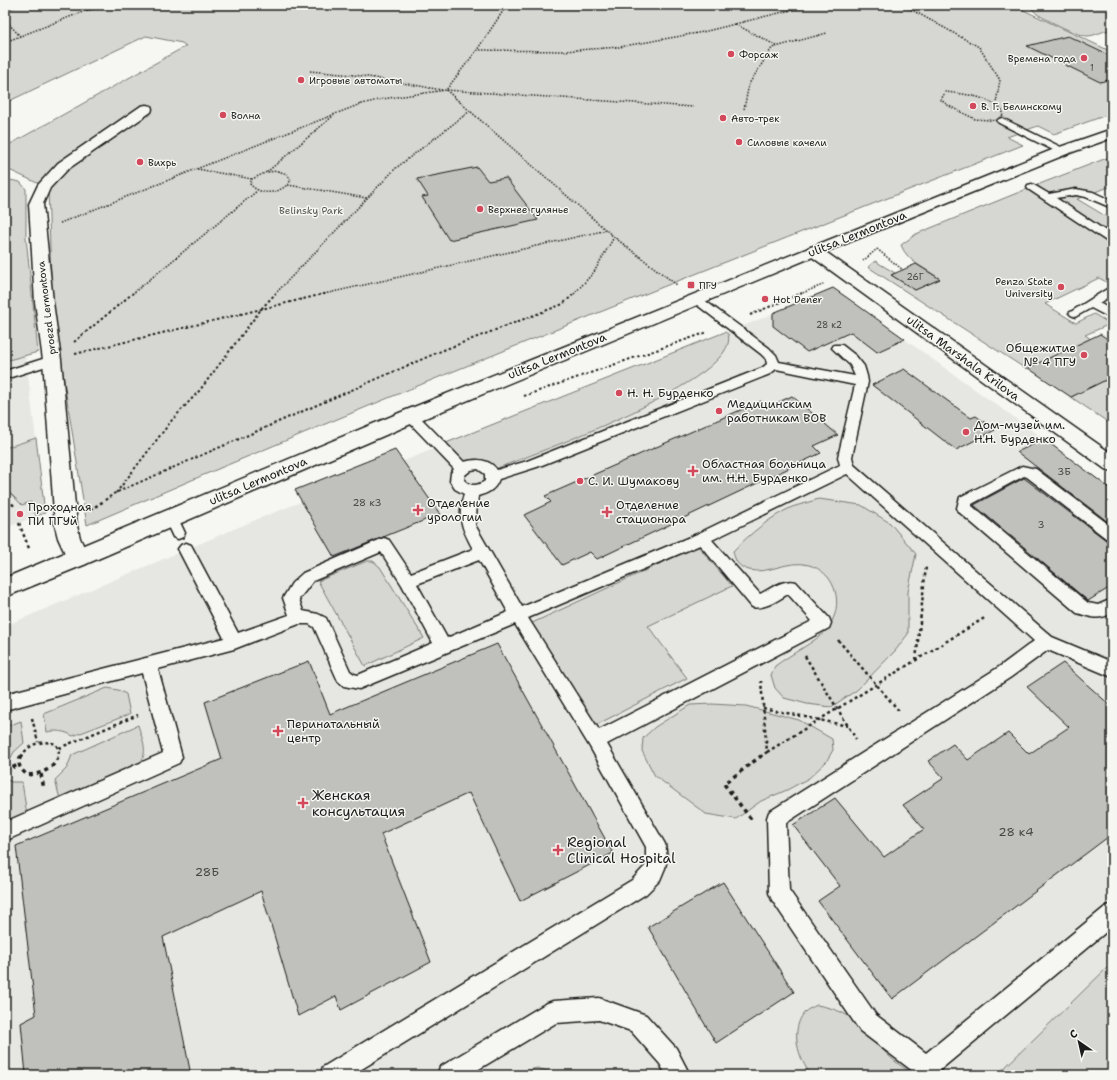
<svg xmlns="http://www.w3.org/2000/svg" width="1117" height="1080" font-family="'Shantell Sans',sans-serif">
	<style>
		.built { fill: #e6e6e2 }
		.green { fill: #d6d6d2; stroke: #797977 }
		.building { fill: #c0c0bd; stroke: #1c1c1c }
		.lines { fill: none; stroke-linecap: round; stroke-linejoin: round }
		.lane-casing { stroke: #1c1c1c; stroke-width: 3 }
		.street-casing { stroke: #1c1c1c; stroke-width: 3 }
		.primary-casing { stroke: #1c1c1c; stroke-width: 3 }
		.path-far3 { stroke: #1c1c1c; stroke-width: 1.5; stroke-dasharray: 1.5 1.5; stroke-linecap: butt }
		.path-far2 { stroke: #1c1c1c; stroke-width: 2; stroke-dasharray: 2.5 2.5; stroke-linecap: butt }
		.path-far1 { stroke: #1c1c1c; stroke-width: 2.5; stroke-dasharray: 3 3; stroke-linecap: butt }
		.path { stroke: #1c1c1c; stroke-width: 3.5; stroke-dasharray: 4 4; stroke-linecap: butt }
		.lane { fill: #f6f6f2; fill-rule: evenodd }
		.street { fill: #f6f6f2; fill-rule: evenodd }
		.primary { fill: #f6f6f2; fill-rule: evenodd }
		.poi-dot { fill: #d1495b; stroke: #f6f6f2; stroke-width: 1.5 }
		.labels { text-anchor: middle; stroke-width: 3; stroke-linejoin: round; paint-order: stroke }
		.far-number-label { font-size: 9px; fill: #454544 }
		.far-poi-label { font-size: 10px; fill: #1c1c1c; stroke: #f6f6f2; text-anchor: start }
		.far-park-label { font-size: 10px; fill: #545453; stroke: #f6f6f2 }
		.far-street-label { font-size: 10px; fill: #1c1c1c; stroke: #f6f6f2 }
		.number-label { font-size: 10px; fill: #454544 }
		.street-label { font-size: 12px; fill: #1c1c1c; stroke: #f6f6f2 }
		.poi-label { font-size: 12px; fill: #1c1c1c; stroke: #f6f6f2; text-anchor: start }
		.near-number-label { font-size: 12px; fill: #454544 }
		.near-poi-label { font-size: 14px; fill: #1c1c1c; stroke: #f6f6f2; text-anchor: start }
	</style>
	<rect width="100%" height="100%" fill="#f6f6f2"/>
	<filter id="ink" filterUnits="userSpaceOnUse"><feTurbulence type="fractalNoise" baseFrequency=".025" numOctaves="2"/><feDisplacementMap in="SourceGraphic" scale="8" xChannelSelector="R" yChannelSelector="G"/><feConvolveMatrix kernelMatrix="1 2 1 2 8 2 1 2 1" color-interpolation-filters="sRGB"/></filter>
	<g filter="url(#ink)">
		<g class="built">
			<polygon points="5,191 45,513 5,528"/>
			<polygon points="833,288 1044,439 1112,490 1112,1075 5,1075 5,626 258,519 763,318"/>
		</g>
		<g class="green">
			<path d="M19 5H1013L1112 52V113L1054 134 1038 126 1007 137 1023 145C709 268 396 391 87 525L52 306 48 188 5 168V147L186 46 182 43 146 36 5 103V11Z"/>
			<path d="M1035 5 1112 7V30C1103 30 1096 36 1087 36 1080 37 1045 19 1037 14L1032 9Z"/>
			<polygon points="1112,156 1112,186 1092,193 1072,190 1047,193 1037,185"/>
			<polygon points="5,179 20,182 26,189 26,237 38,352 5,361 5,216 9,214 7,203 5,203"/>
			<path d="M1027 189 1112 245V285L1099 278 1045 304 1076 323 1094 314 1110 324 1085 335 1091 339 1026 369 868 267 875 261 895 273 891 275 915 290 940 279C926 268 908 263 901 245L916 234Z"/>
			<polygon points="1074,194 1085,196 1077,199 1112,220 1112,237 1053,199"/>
			<path d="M725 332 728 334C743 379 531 455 495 469L475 459 462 461 446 443Z"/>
			<polygon points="1111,377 1112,378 1112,425 1071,397"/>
			<polygon points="36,438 45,513 36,516 31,502 22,505 11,494 5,493 5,448"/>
			<path d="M819 499 861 505 890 523 916 554 908 592V634L895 651 857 690 831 707 807 704 784 698 775 688 771 675 775 666C791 654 815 642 828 629 830 627 831 624 832 621 843 600 834 572 809 565 788 559 768 575 749 570 738 567 735 561 733 551 750 534 770 517 792 507 801 504 810 502 819 499Z"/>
			<polygon points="698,546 732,586 648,626 687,678 596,725 530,624"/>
			<polygon points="367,561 373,561 380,567 424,638 365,666 318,581"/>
			<path d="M107 688 118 690 126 694 130 714 73 736C65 731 56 730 47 732L44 714Z"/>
			<polygon points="712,704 746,706 799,720 832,739 833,750 826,762 809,778 787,790 761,801 736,819 706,814 655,776 642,751 643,738 655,727 690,705"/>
			<polygon points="21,721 24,743 14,752 8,763 5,764 5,727"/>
			<path d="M138 725C142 739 149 751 140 763L60 799 55 780 67 768 72 755Z"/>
			<polygon points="5,778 11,782 22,782 27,815 5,825"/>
			<polygon points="1112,963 1112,1075 997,1075"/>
			<path d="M817 1005C857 1012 862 1030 889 1056 896 1063 906 1069 914 1075H811C798 1058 790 1031 804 1013 807 1009 813 1007 817 1005Z"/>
			<polygon points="537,1068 561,1075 511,1075"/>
		</g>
		<g class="building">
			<polygon points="1068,36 1112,57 1112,79 1100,82 1027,46"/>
			<polygon points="477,167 488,181 506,178 538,220 449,240 422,197 428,196 417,179"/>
			<polygon points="916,264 940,279 915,290 891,275"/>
			<polygon points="833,288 846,297 905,339 877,352 851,332 807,352 773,326 773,313"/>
			<polygon points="1100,334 1112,342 1112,377 1071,397 1028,368"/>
			<polygon points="904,369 971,418 976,416 995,430 956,450 872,385"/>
			<polygon points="792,396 838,435 814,446 821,453 597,559 590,552 562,565 524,515 551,502 545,496 761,401 768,407"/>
			<polygon points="1044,439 1112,490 1112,525 1017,452"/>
			<polygon points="395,450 440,514 334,557 295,490"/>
			<polygon points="1024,478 1106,540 1112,542 1112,586 1088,601 974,505"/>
			<polygon points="497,644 613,853 520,901 469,793 381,834 431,962 341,1010 336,996 298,1016 261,891 163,937 191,1075 26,1075 21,1023 36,1015 16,846 222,759 205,702 309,661 330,714"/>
			<polygon points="1063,663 1112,707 1112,834 892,999 818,901 840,886 793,825 835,798 884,857 924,829 903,805 944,778 928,761 953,744 968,760 1008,733 1029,754 1069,727 1027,687"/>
			<polygon points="723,882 794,992 716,1043 648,927"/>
		</g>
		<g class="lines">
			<defs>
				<g id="lane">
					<polygon points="1002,118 1065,149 1067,151 1062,154 1059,153 999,123 997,121 999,119"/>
					<polygon points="1032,184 1049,194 1076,189 1093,192 1112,201 1112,208 1086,197 1076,195 1056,198 1112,235 1112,243 1108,242 1028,189 1027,187 1028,185"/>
					<polygon points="1112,288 1112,295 1099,303 1112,310 1112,319 1091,308 1075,317 1071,315 1069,313 1107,289"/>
					<path d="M696 296 700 297 769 348 776 355 779 362 855 376 850 365 832 348 834 345H842L856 356 864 366 867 376 868 382 852 457 854 465 1052 637 1112 662V677L1048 650 1011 677 786 823 789 890 876 1015 926 1053 1105 907 1112 904V927L934 1075H918L860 1031 772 900 769 893 767 818 769 812 999 667 1034 641 847 474 712 540 760 594C770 589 784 578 796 582L829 618 831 623 829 628 607 744 665 844 667 858 665 868 660 880 646 894 352 1075H320L323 1067 632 880 646 865V847L590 747 515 624 359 689 344 686 338 681 314 627 309 624H299L234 649 158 669 182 757 179 763 5 841V822L163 753 142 673 5 710V694L224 638 178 549 181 545 186 543 191 545 238 633 289 615 283 598 292 583 303 573 379 540 384 538 389 540 411 573 473 549C462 529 457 518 464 494L455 489 450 481 451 473 454 469 406 419 404 416 406 413 411 412 416 413 464 462C475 459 489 458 497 470L527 461 762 368 767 364 766 359 761 354 692 301 690 299 692 297ZM776 369 855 385 838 457 840 465 697 534 522 607 475 525 478 496C488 493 495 490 499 479L537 467 770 374ZM478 469 485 474V481C477 486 471 487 464 480L465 475 471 470ZM700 545 752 607C764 610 778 600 788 594L812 621 599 730 528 618ZM381 552 402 585 433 643 358 675 354 674 350 671 326 618 318 614 303 611 299 599 313 581ZM479 560 508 612 447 638 417 584Z"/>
					<polygon points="52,356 56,357 58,360 56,363 5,379 5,371"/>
					<path d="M1022 466 1036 469 1112 527V541L1107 539 1027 477 1024 476 972 504V506L1088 603 1098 605 1112 599V613C1098 621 1092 617 1077 613L959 512 957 508 960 497Z"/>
					<polygon points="171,512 176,514 185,533 183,537 178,539 173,537 164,518 166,514"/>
					<polygon points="599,998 646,1015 676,1048 690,1075 666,1075 660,1064 631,1031 599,1020 556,1023 469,1075 437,1075 440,1067 545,1004 553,1001"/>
				</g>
				<g id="street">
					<polygon points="146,105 151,106 152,109 151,112 68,169 50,188 43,204 53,302 61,360 77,526 80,538 89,558 86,564 78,567 70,564 58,538 55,526 43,360 35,302 29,204 38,185 58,163 141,106"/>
					<polygon points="814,246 820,248 1112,454 1112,471 1105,469 808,254 806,251 808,248"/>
				</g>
				<polygon id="primary" points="1112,129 1112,138 1067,154 820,254 418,421 86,564 5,597 5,578 404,411 1057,148"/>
			</defs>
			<use href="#lane" class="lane-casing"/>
			<use href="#street" class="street-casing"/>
			<use href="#primary" class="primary-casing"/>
			<g class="path-far3">
				<polyline points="507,5 477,50 446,90 614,237 677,285"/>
				<polyline points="903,5 979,47 1000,80 996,103"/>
				<polyline points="5,20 20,36"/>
				<polyline points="735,24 777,46"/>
				<polyline points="5,42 85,11 109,5"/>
				<polyline points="477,50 564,51 619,47 703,32 811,5"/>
				<polyline points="310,71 363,76 442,90"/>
				<path d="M945 92C965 94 988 96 1003 111L1002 121 975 119 949 106 941 100Z"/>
				<polyline points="744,109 749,84 772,48 827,33"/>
				<polyline points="197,169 252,179"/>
				<path d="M278 171 287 174 291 180C282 194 261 197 250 184L252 179 267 172Z"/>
				<polyline points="267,172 333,116"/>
				<polyline points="288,185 367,198"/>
				<polyline points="60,223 358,105 382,99 446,90 693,107"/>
				<polyline points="877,249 903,270"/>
				<polyline points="863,261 877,249"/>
				<polyline points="132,294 257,191"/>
				<polyline points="275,294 396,168 470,111"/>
				<polyline points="324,294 607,230"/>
				<polyline points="574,294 594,272 614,237"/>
				<polyline points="800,294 825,284"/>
			</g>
			<g class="path-far2">
				<polyline points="750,315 802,293"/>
				<polyline points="74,342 133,293"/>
				<polyline points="75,354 328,293"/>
				<polyline points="524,396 708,332"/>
				<polyline points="116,493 172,420 200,390 262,308 276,293"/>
				<polyline points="5,496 9,500"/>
				<polyline points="105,500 115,493 441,351 563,304 575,293"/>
			</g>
			<g class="path-far1">
				<polyline points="8,499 15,507"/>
				<polyline points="90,510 107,499"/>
				<polyline points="19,523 30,551"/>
				<polyline points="838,640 900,712"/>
				<polyline points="805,656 856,739"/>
				<polyline points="916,660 926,566"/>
				<polyline points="763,708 848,726"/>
				<polyline points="32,718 38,742"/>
				<polyline points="59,748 138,715"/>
				<polyline points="767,752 986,617"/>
				<path d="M21 757C29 743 42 740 56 744L59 751 58 757"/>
				<polyline points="760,757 767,752 761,681"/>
			</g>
			<g class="path">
				<path d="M21 756C16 764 21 770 27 775 41 774 53 770 59 756"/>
				<polyline points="5,770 19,765"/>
				<polyline points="41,774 44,789"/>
				<polyline points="751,819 724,784 761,756"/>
			</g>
			<use href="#lane" class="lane"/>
			<use href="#street" class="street"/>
			<use href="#primary" class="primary"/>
		</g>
	</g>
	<g class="poi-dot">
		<circle cx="731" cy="54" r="4"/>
		<circle cx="1084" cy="58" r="4"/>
		<circle cx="301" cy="80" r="4"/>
		<circle cx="973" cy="106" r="4"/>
		<circle cx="223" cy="115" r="4"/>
		<circle cx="723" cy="118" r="4"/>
		<circle cx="739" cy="142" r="4"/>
		<circle cx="140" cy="162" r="4"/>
		<circle cx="480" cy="209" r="4"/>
		<rect x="687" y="281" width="8" height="8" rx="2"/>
		<circle cx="1061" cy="287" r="4"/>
		<circle cx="765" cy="299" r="4"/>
		<circle cx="1084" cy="355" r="4"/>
		<circle cx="619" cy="393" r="4"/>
		<circle cx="719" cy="411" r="4"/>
		<circle cx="966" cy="432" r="4"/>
		<path d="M691 465h4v4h4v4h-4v4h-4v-4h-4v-4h4z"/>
		<circle cx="580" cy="481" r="4"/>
		<path d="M416 504h4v4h4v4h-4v4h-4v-4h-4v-4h4z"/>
		<path d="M605 506h4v4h4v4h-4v4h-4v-4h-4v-4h4z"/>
		<circle cx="20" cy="514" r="4"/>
		<path d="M276 725h4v4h4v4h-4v4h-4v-4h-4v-4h4z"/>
		<path d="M301 797h4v4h4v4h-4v4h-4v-4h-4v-4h4z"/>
		<path d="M556 844h4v4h4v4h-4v4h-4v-4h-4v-4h4z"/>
	</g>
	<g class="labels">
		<g class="far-number-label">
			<text x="1092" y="71">1</text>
			<text x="915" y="280">26Г</text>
			<text x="829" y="328">28 к2</text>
		</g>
		<g class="far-poi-label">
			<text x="739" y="58">Форсаж</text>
			<text x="1076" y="62" text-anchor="end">Времена года</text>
			<text x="309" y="84">Игровые автоматы</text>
			<text x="981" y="110">В. Г. Белинскому</text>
			<text x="231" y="119">Волна</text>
			<text x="731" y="122">Авто-трек</text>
			<text x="747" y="146">Силовые качели</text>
			<text x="148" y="166">Вихрь</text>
			<text x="488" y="213">Верхнее гулянье</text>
			<text x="1053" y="285" text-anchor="end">Penza State<tspan x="1053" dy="12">University</tspan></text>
			<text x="699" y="289">ПГУ</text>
			<text x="773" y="303">Hot Dener</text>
		</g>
		<g class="far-park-label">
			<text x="311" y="214">Belinsky Park</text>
		</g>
		<g class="far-street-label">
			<text transform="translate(46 308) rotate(-97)" y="4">proezd Lermontova</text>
		</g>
		<g class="number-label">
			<text x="1064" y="475">3Б</text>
			<text x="367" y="506">28 к3</text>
			<text x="1041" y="528">3</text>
		</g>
		<g class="street-label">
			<text transform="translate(857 234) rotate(-22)" y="4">ulitsa Lermontova</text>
			<text transform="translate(557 356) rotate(-22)" y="4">ulitsa Lermontova</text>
			<text transform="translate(963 358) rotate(36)" y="4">ulitsa Marshala Krilova</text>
			<text transform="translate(258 481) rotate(-23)" y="4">ulitsa Lermontova</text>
		</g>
		<g class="poi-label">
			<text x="1076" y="352" text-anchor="end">Общежитие<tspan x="1076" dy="14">№ 4 ПГУ</tspan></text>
			<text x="627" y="397">Н. Н. Бурденко</text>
			<text x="727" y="408">Медицинским<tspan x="727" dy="14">работникам ВОВ</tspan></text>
			<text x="974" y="429">Дом-музей им.<tspan x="974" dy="14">Н.Н. Бурденко</tspan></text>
			<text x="702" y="468">Областная больница<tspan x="702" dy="14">им. Н.Н. Бурденко</tspan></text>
			<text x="588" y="485">С. И. Шумакову</text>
			<text x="427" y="507">Отделение<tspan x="427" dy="14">урологии</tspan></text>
			<text x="616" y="509">Отделение<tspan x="616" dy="14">стационара</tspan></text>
			<text x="28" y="511">Проходная<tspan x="28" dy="14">ПИ ПГУй</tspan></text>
			<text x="287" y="728">Перинатальный<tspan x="287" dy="14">центр</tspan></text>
		</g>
		<g class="near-number-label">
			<text x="1016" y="836">28 к4</text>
			<text x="207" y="876">28Б</text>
		</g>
		<g class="near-poi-label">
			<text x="312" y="800">Женская<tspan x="312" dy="16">консультация</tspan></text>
			<text x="567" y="847">Regional<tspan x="567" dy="16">Clinical Hospital</tspan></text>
		</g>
	</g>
	<rect width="1117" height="1080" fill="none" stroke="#f6f6f2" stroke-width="20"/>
	<rect x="10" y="10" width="1097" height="1060" fill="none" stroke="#1c1c1c" stroke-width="1.5" filter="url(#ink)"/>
	<g transform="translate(1079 1042) rotate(326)" stroke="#f6f6f2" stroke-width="3" paint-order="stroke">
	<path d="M0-3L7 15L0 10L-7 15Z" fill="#1c1c1c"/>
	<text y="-6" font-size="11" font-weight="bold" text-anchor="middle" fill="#1c1c1c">С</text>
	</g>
</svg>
